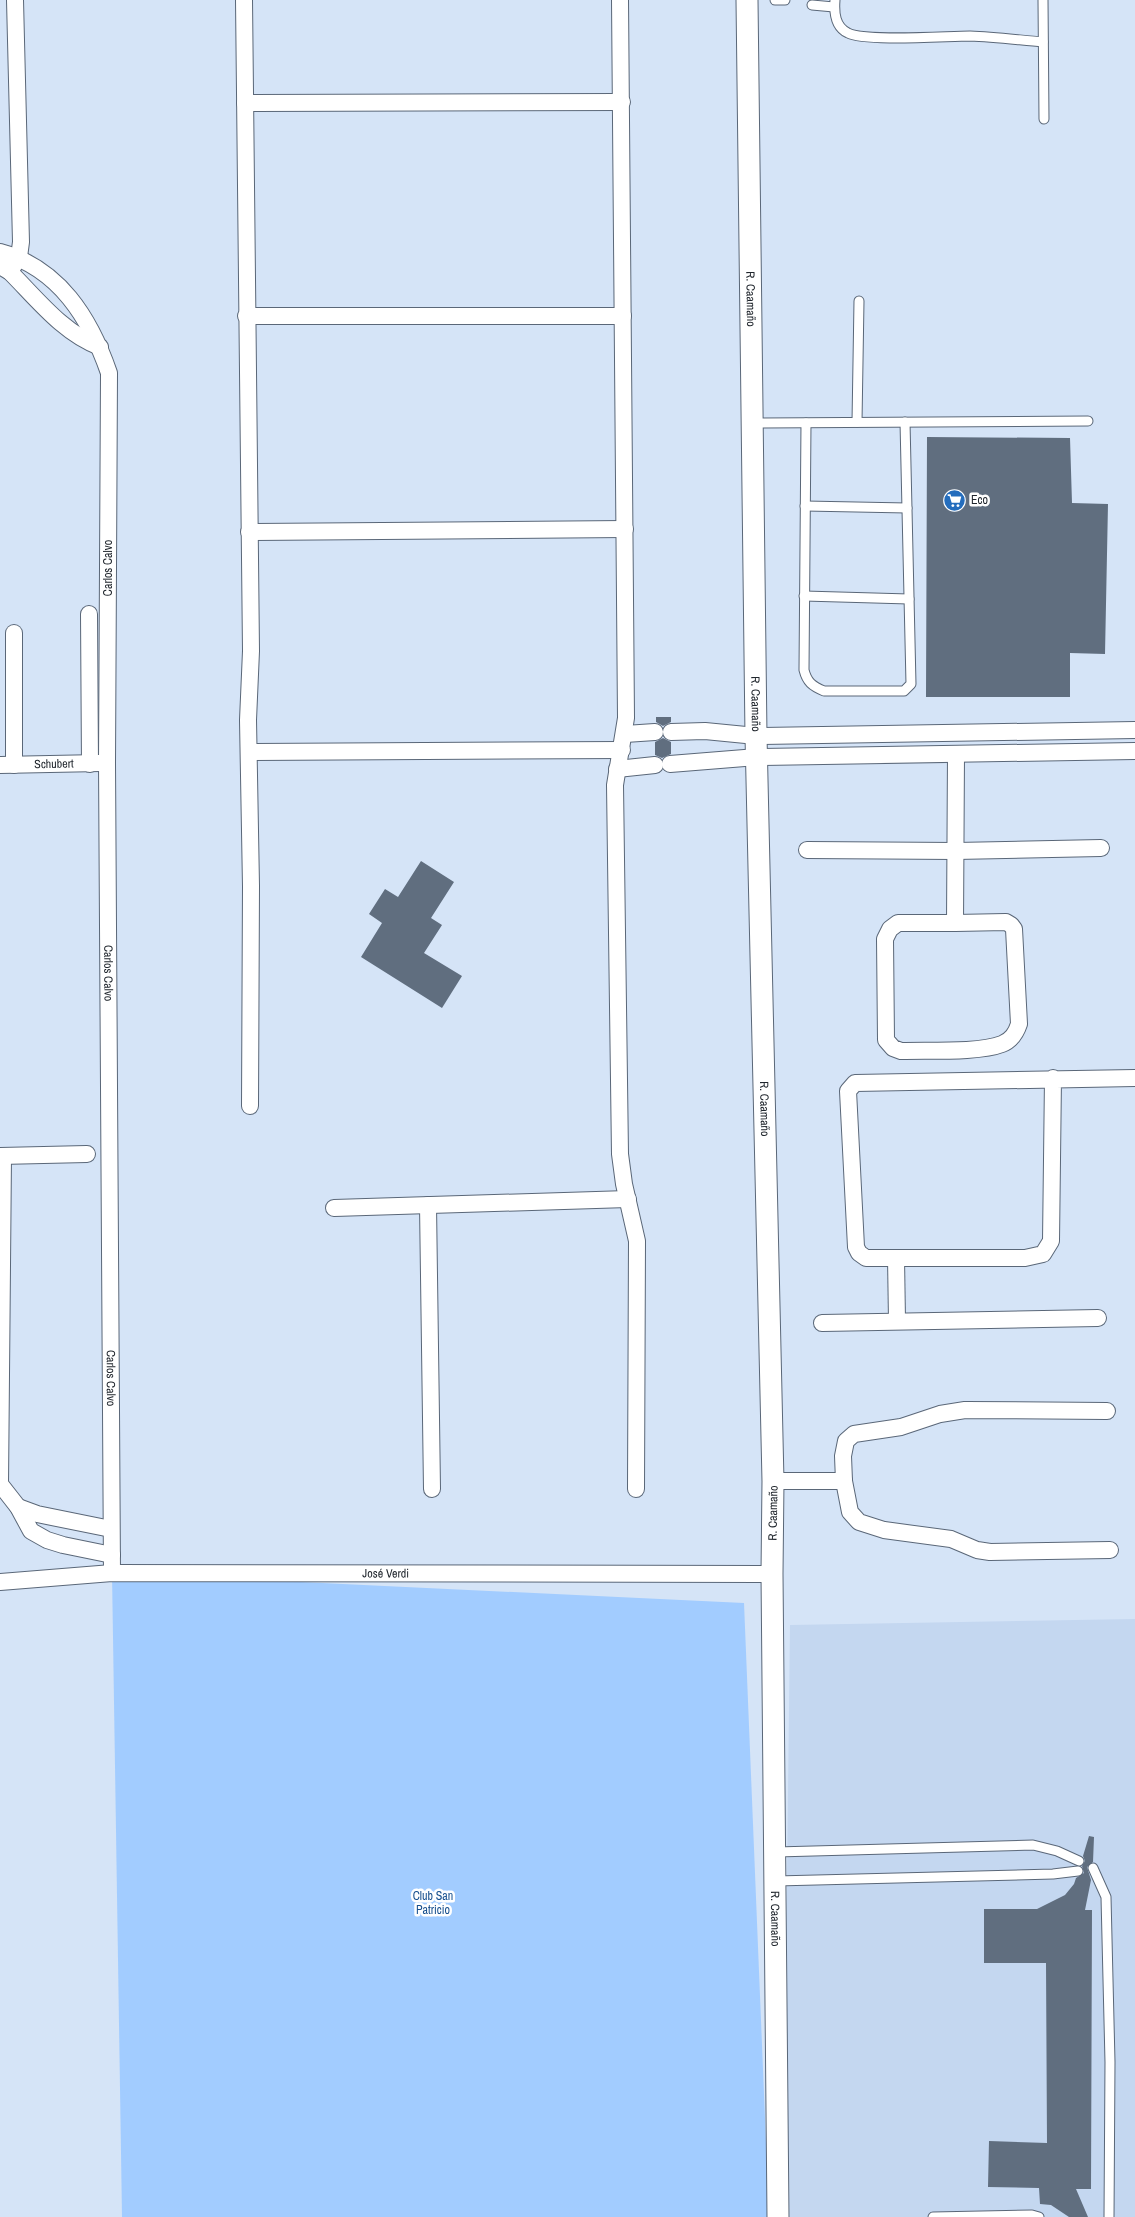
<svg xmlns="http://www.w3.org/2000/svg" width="1135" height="2217" font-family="'Archivo Narrow',sans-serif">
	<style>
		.built { fill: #c4d7f0 }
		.green { fill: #a2ccff }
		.building { fill: #606e7f }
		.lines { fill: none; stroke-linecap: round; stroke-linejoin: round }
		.service-casing { stroke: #5a6778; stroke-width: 11 }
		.minor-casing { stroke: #5a6778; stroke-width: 18 }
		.tertiary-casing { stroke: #5a6778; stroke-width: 23 }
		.service { stroke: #fff; stroke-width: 9 }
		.minor { stroke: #fff; stroke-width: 16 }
		.tertiary { stroke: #fff; stroke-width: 21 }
		.labels { text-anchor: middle; stroke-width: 5; stroke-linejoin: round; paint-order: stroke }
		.street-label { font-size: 12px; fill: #20262d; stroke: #fff }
		.poi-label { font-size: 12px; fill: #20262d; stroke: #fff; text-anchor: start }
		.park-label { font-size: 12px; fill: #164f8e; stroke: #fff }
	</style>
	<rect width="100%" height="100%" fill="#d5e4f7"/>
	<polygon class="built" points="1135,1619 1135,2217 783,2217 790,1625"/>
	<polygon class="green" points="112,1573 744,1603 769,2217 122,2217"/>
	<g class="building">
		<polygon points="927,437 1070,438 1072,503 1108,504 1105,654 1070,653 1070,697 926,697"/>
		<polygon points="656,717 671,717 671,722 663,726 656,722"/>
		<polygon points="663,738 671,742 671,754 662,758 655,755 655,742"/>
		<polygon points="421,861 454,882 431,918 442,925 424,953 462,976 442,1008 361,957 382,923 369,914 385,889 398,897"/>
		<polygon points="1089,1836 1094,1837 1093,1862 1087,1867 1091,1880 1085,1910 1092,1910 1091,2189 1076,2189 1088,2217 1069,2217 1051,2205 1040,2204 1039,2188 988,2187 989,2141 1047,2143 1046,1963 984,1963 984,1909 1037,1909 1065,1895 1074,1884 1076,1878 1084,1873 1082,1866 1085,1861 1083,1856"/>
	</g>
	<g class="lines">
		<defs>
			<g id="service">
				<polyline points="775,0 785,0"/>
				<path d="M835 0C834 13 835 27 848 33 865 42 947 36 970 36 995 37 1019 40 1043 42"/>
				<polyline points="1043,0 1044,119"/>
				<polyline points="812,5 834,7"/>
				<polyline points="857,422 859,301"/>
				<polyline points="752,423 1088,421"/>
				<path d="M806 423 804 670C807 682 812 686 824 691H904L911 684 905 422"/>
				<polyline points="805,506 907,508"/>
				<polyline points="804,596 909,599"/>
				<polyline points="776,1852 1033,1845 1057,1851 1079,1861"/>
				<polyline points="1093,1868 1106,1897 1110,2062 1109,2217"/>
				<polyline points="776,1881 1053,1874 1078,1871"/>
				<polyline points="933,2217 1032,2215 1039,2217"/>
			</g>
			<g id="minor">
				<polyline points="244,0 251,651 248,720 251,886 250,1106"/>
				<polyline points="620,0 626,718 615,785 620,1154 624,1184 637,1241 636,1489"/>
				<polyline points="245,103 622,102"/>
				<path id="s1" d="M0 252C59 268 90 318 109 373L107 763 112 1573"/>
				<path d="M0 266 10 272C37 299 63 333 100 347"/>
				<polyline points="10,272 19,257 21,242 15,0"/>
				<polyline points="246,316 623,316"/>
				<polyline points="249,532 625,529"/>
				<polyline points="89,614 90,764"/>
				<polyline points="14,633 14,765"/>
				<polyline points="671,732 705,731 756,736 1135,730"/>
				<polyline points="625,734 655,732"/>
				<polyline points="249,752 622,750"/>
				<polyline points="670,764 757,757 1135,751"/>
				<path id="s2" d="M0 765 100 763"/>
				<polyline points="617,769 655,765"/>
				<polyline points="807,850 956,851 1101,848"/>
				<path d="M955 923 1006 922 1011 925 1014 929 1019 1024C1016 1033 1012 1040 1002 1044 979 1053 927 1050 901 1051L893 1048 886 1040 885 939 890 929 898 923H955L956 754"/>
				<polyline points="1053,1078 1051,1241 1043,1254 1025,1258 866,1258 859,1253 856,1247 848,1091 855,1083 1135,1078"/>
				<polyline points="0,1156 87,1154"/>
				<polyline points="3,1156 0,1484 18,1507 31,1531 47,1540 63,1545 112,1555"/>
				<polyline points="428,1205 432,1489"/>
				<polyline points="334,1208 628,1199"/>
				<polyline points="896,1258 897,1320"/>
				<polyline points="822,1323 1098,1318"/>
				<polyline points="1107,1411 965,1410 940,1414 901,1427 854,1434 846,1441 843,1456 844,1481 850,1512 859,1522 884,1530 951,1539 977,1550 990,1552 1110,1550"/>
				<polyline points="773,1481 844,1481"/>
				<polyline points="18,1507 37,1514 111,1529"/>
				<path id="s3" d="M0 1582 112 1573 772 1574"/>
			</g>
			<g id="tertiary">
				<path id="s4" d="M747 0 756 736 773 1481 772 1574 778 2217"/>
			</g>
		</defs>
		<use href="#service" class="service-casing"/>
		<use href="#minor" class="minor-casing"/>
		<use href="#tertiary" class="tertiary-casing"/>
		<use href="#service" class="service"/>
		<use href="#minor" class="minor"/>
		<use href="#tertiary" class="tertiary"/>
	</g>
	<defs>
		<symbol id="supermarket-disc" viewBox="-11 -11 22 22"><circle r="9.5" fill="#246dbd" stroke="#fff"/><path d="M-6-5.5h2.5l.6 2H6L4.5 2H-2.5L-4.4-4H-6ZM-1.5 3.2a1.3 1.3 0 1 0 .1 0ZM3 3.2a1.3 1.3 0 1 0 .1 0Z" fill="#fff"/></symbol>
	</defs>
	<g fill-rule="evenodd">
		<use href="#supermarket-disc" x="942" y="488" width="25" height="25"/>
	</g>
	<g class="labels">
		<g class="street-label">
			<text dy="4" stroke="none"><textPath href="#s4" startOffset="299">R. Caamaño</textPath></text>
			<text transform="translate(108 568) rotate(-90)" y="4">Carlos Calvo</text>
			<text dy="4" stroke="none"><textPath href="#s4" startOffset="704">R. Caamaño</textPath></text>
			<text dy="4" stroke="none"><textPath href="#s2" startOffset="54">Schubert</textPath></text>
			<text dy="4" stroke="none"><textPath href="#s1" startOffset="770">Carlos Calvo</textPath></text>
			<text dy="4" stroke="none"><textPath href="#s4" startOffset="1109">R. Caamaño</textPath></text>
			<text dy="4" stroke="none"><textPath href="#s1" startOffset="1175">Carlos Calvo</textPath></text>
			<text transform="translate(773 1513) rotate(-89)" y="4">R. Caamaño</text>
			<text dy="4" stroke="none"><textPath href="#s3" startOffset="386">José Verdi</textPath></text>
			<text dy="4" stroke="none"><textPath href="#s4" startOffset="1919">R. Caamaño</textPath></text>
		</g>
		<g class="poi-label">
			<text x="971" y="504">Eco</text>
		</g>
		<g class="park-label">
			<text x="433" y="1900">Club San<tspan x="433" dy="14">Patricio</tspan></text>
		</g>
	</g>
</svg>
